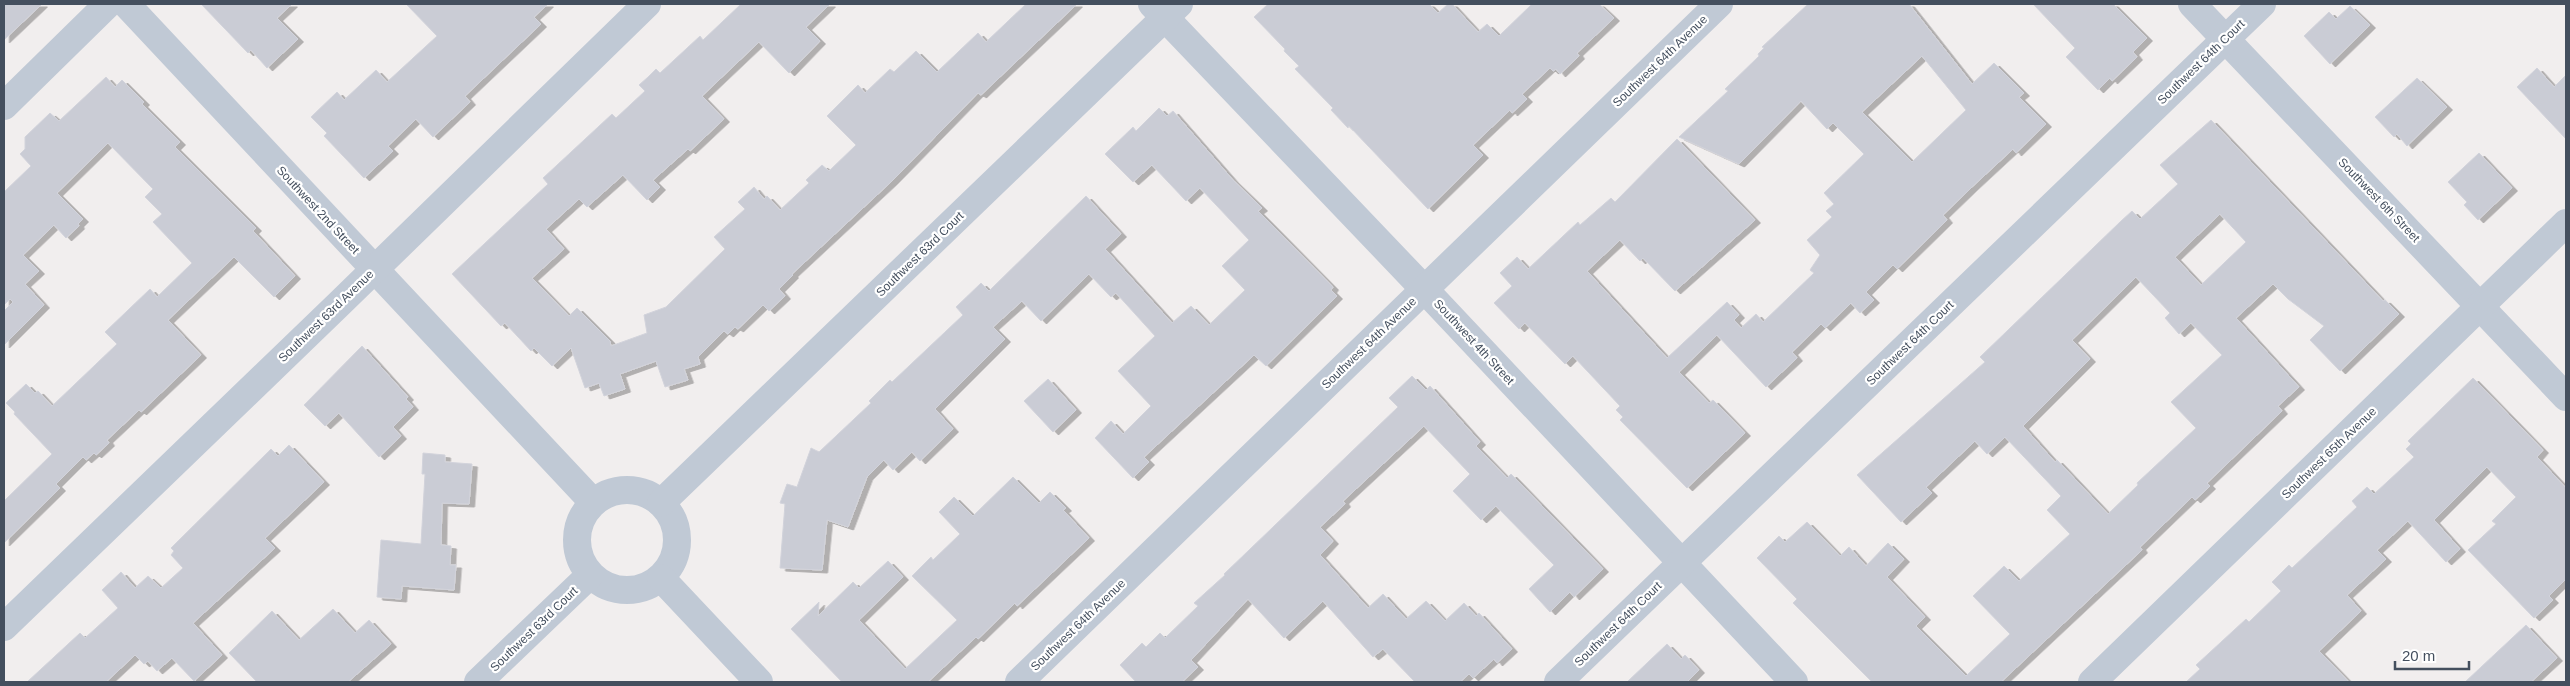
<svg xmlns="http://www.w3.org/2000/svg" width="2570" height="686" font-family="Helvetica,sans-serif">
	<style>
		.building { fill: #caccd5; stroke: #d2d3db; fill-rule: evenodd; filter: url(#shadow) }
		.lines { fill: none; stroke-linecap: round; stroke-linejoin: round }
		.minor { stroke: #c0c9d5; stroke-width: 28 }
		.labels { text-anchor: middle; stroke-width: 4.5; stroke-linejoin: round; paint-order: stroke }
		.street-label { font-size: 12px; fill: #444f5e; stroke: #fff }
	</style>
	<defs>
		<filter id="shadow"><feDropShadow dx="5.5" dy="3" stdDeviation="0" flood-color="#0004"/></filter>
	</defs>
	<rect width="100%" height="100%" fill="#f1eeee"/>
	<g class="building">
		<polygon points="4,4 42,4 4,40"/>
		<polygon points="201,4 292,4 277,18 298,39 267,68 251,50 248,53"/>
		<polygon points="406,4 548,4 534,17 541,24 465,96 470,102 433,137 416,119 388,146 393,151 364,178 324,136 327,133 311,117 337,92 344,100 376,70 387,82 437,36"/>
		<polygon points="741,4 830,4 806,27 820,41 789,73 759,42 702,96 724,119 690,151 688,149 653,180 660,187 647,200 623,175 587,207 579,199 546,229 564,249 532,278 569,316 577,308 610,341 611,346 647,333 644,315 666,307 725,249 714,237 745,209 738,202 754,187 764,199 767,196 780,210 809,183 806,180 822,165 829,171 856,145 827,116 858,85 865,93 890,69 894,72 916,51 937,72 978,33 986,42 1026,4 1077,4 981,95 978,93 892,181 792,274 793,275 779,289 785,296 769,311 763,305 738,329 735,327 728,334 724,331 698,357 700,364 684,369 688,380 665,387 656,361 620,374 625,389 604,396 599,383 585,388 571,348 552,366 534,348 531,351 505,323 501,326 452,274 548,184 543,178 612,114 616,118 645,91 639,85 648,77 656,69 660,73 700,36 703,40"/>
		<polygon points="1268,4 1429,4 1438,13 1448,4 1452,4 1478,32 1487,24 1499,36 1532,4 1599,4 1614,18 1577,53 1579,56 1560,74 1556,69 1553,71 1550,68 1522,94 1527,99 1512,113 1510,110 1473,145 1483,155 1428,209 1349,126 1348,128 1331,110 1333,108 1295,69 1299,66 1284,51 1285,49 1254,17"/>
		<path d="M1808 4H1909L1972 84 1994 63 2024 93 2019 97 2046 124 2016 153 2013 149 1972 187 1943 215 1947 220 1897 269 1893 265 1866 292 1874 300 1860 313 1851 303 1825 328 1821 324 1792 352 1797 358 1766 387 1717 335 1679 372 1709 403 1713 400 1745 433 1687 488 1620 420 1623 417 1616 410 1620 406 1573 356 1565 364 1525 323 1519 329 1494 303 1512 286 1500 273 1517 257 1528 269 1578 222 1580 225 1611 198 1615 202 1677 139 1755 220 1675 291 1643 258 1640 261 1620 240 1587 271 1667 358 1727 302 1739 315 1734 320 1741 328 1756 314 1763 322 1814 273 1810 270 1820 255 1807 240 1832 217 1826 211 1834 204 1824 193 1864 154 1833 123 1827 129 1801 101 1739 164 1679 137 1728 91 1725 89 1759 56 1758 54 1764 48 1762 47ZM1922 56 1966 110 1912 162 1862 112Z"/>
		<polygon points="2033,4 2113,4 2147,38 2133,52 2137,57 2112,81 2110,78 2098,90 2066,57 2075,48"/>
		<polygon points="2350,6 2370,25 2330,64 2304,36 2329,12 2336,19"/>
		<polygon points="2537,68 2554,87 2566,75 2566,139 2517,87"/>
		<polygon points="106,77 115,87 122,80 144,102 142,104 180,142 175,147 256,228 253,231 295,276 274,297 234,257 168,320 201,355 141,412 139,410 107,440 109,443 96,455 94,453 86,460 83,457 56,484 60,488 4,543 4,501 52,454 14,414 15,412 6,403 26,384 35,393 38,391 52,406 117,344 105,332 150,289 157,297 192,263 153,222 162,214 145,197 153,189 108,143 57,193 83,219 78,224 79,226 66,238 54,225 23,255 39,271 25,284 44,305 4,345 4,311 13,302 10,299 4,305 4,192 31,166 20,154 25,149 25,137 50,113 59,121"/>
		<polygon points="2417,78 2447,107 2407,146 2397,134 2394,137 2375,117"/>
		<polygon points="1159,108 1167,116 1173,111 1233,180 1262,208 1258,211 1333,287 1331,290 1337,296 1266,366 1254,355 1144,457 1149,462 1133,478 1095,438 1111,421 1123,434 1151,406 1118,371 1155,336 1116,293 1111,297 1089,274 1041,321 1022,301 993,327 1005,339 935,409 953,429 920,461 912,452 893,470 884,460 867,477 848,527 827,520 822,570 780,568 785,504 780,503 787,484 797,487 811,448 819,452 871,403 869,401 890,380 892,382 963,315 956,307 981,283 989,291 1086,196 1121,234 1105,249 1172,323 1191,306 1209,325 1245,290 1222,266 1249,240 1200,188 1186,201 1152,165 1133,182 1105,154 1133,127 1136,131"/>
		<path d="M2211 120 2347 263 2383 301 2385 300 2399 314 2340 371 2310 340 2324 326 2288 299 2273 284 2236 318 2299 387 2278 406 2282 411 2207 483 2210 486 2195 500 2192 497 2140 547 2142 550 2127 564 2001 682H1872L1793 603 1797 599 1757 558 1779 536 1785 542 1807 522 1840 556 1849 547 1866 566 1888 543 1904 559 1887 577 1925 617 1916 626 1966 676 2010 634 1973 596 2004 566 2019 581 2070 534 2047 510 2061 496 2005 437 1987 454 1975 441 1926 487 1932 493 1901 522 1857 475 1985 362 1980 357 2121 221 2132 211 2140 219 2178 184 2160 165ZM2220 214 2246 242 2201 285 2175 257ZM2136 277 2170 313 2165 318 2179 334 2191 323 2222 355 2171 402 2196 428 2137 483 2138 485 2108 514 2057 460 2055 462 2023 426 2090 359 2072 340Z"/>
		<polygon points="2479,153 2512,188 2478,220 2464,205 2467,202 2448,182"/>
		<polygon points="362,346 408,397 406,399 413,407 393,427 401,436 379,457 339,413 325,426 304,405"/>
		<polygon points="1412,376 1426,390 1430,386 1480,442 1476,446 1507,478 1511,474 1603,569 1574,597 1570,592 1550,612 1529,589 1554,565 1496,506 1481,520 1453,491 1470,474 1424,426 1343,501 1345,504 1320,527 1333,541 1320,555 1368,608 1383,594 1406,619 1426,601 1445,621 1464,603 1476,616 1479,613 1512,649 1497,663 1494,659 1473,678 1469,674 1460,682 1415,682 1383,649 1373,657 1323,601 1284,638 1248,599 1191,660 1198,667 1182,682 1136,682 1120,665 1142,643 1146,647 1160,633 1165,638 1198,606 1194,603 1225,575 1224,574 1398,407 1389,398"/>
		<polygon points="2473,378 2543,450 2537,457 2566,488 2566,579 2549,596 2553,600 2534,618 2468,550 2496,524 2492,521 2516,497 2487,467 2434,520 2460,549 2446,562 2408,521 2377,550 2386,559 2347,595 2361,611 2319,651 2349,682 2186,682 2200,669 2196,665 2246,619 2249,622 2281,591 2272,582 2289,565 2292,568 2357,507 2352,501 2367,487 2374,494 2414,457 2406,449 2411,444 2408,441"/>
		<polygon points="1048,379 1076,410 1053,432 1024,401"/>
		<polygon points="289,445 324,482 265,538 275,548 193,623 222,655 194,681 172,658 157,671 148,661 144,664 135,655 106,682 27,682 80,633 85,638 118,608 102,590 121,572 135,588 148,576 161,588 183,568 171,555 174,551 171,548 271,449 278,456"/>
		<polygon points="423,453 445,455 445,462 472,464 469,504 442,503 441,545 451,546 450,565 456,565 454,590 402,586 401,599 377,597 381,540 421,544 425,474 422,474"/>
		<polygon points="1013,477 1039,503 1050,492 1066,508 1063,510 1089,538 1017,606 1015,603 978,639 976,637 928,682 842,682 791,629 819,602 818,616 853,582 859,588 888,561 903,577 859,620 905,669 957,620 912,576 931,557 933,560 960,534 939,512 954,497 973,516"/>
		<polygon points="333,609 355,633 369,620 391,644 348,682 257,682 229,653 272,611 299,640"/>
		<polygon points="2526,625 2557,658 2531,682 2465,682"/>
		<polygon points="1667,644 1681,659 1685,655 1699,670 1687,682 1627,682"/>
	</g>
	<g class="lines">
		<g class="minor">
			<polyline points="126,4 593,502"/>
			<polyline points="1152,4 1425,290 1794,682"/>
			<polyline points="2192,4 2566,397"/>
			<polyline points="4,106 108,4"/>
			<circle cx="627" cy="540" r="50"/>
			<polyline points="661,503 1179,4"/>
			<polyline points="661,578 759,682"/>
			<polyline points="4,627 340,303 647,4"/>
			<polyline points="478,682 590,575"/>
			<polyline points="1019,682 1719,4"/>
			<polyline points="1558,682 2262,4"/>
			<polyline points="2092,682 2566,223"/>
		</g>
	</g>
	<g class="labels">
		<g class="street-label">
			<text transform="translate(1660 61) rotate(-44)" y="4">Southwest 64th Avenue</text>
			<text transform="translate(2201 62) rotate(-44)" y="4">Southwest 64th Court</text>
			<text transform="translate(2379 200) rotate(46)" y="4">Southwest 6th Street</text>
			<text transform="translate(318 210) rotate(47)" y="4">Southwest 2nd Street</text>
			<text transform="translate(920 254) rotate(-44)" y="4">Southwest 63rd Court</text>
			<text transform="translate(326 316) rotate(-44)" y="4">Southwest 63rd Avenue</text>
			<text transform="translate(1474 342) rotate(47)" y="4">Southwest 4th Street</text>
			<text transform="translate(1369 343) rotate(-44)" y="4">Southwest 64th Avenue</text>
			<text transform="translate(1910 343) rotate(-44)" y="4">Southwest 64th Court</text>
			<text transform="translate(2329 453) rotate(-44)" y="4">Southwest 65th Avenue</text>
			<text transform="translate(1618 624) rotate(-44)" y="4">Southwest 64th Court</text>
			<text transform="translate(1078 625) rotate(-44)" y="4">Southwest 64th Avenue</text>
			<text transform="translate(534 629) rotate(-44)" y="4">Southwest 63rd Court</text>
		</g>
	</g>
	<rect width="2570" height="686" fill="none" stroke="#444f5e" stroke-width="10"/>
	<path d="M2395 661v8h74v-8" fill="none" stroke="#444f5e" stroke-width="2.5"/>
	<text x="2402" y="661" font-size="15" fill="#444f5e" stroke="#ffffff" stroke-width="4" paint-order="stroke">20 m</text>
</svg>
